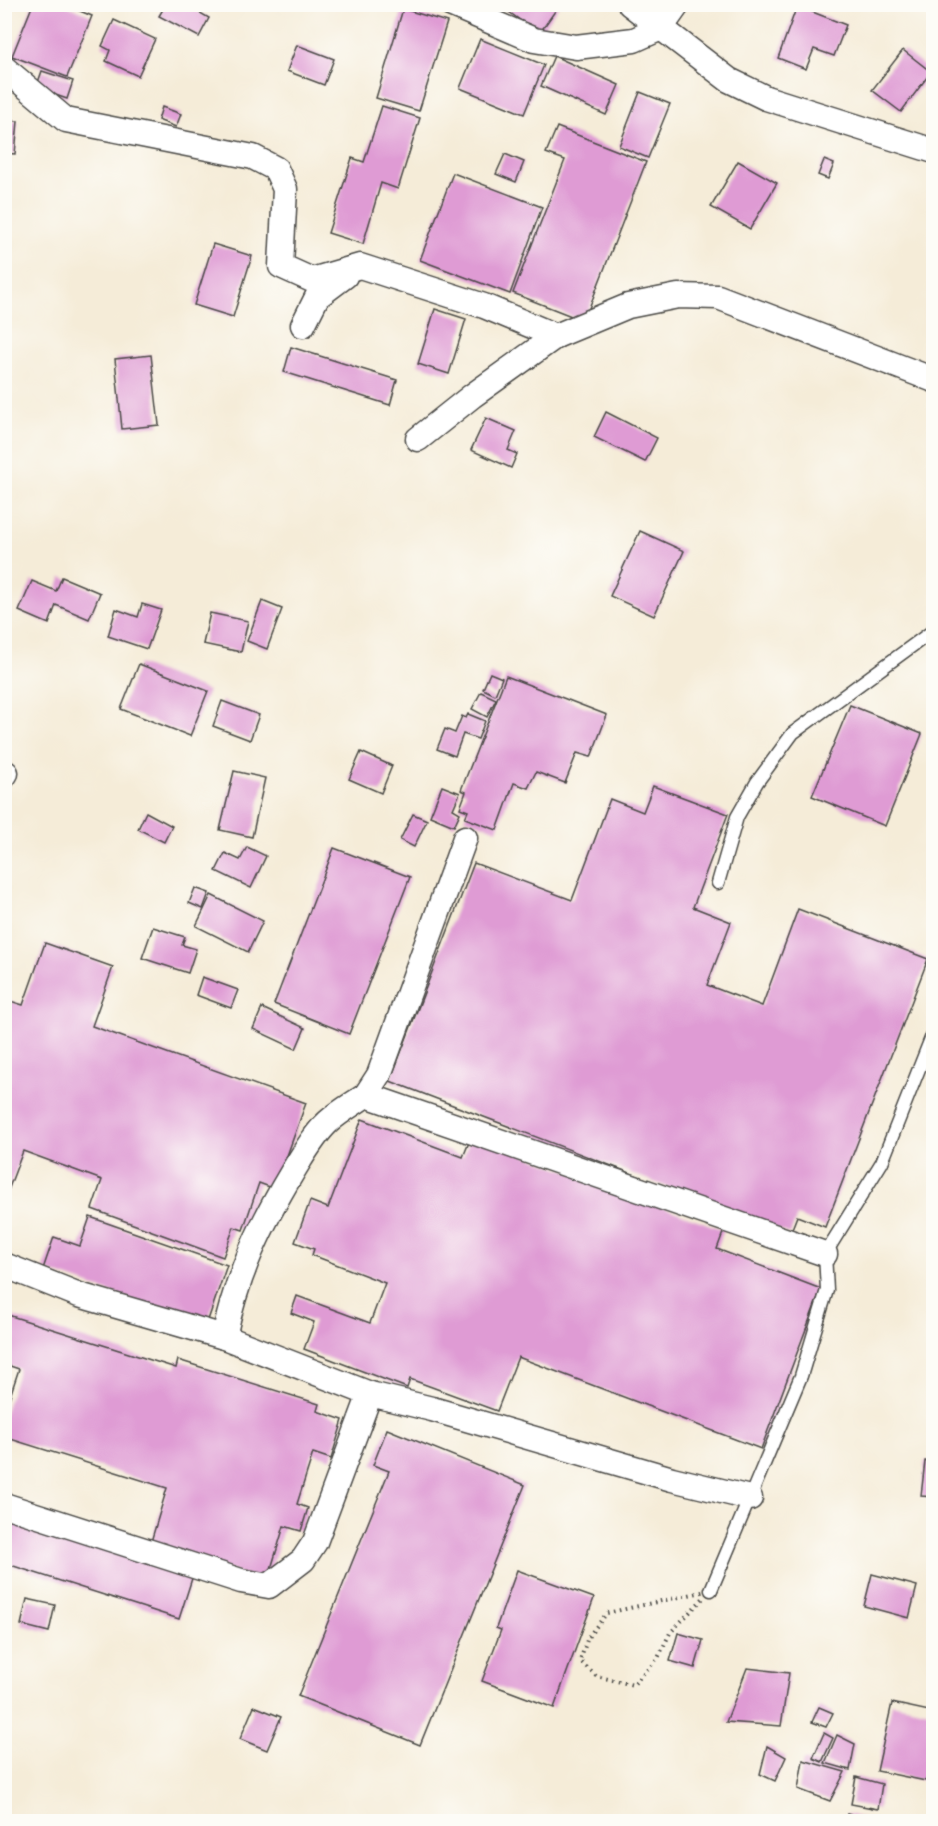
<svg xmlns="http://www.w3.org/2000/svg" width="938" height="1826" font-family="'Comic Neue',sans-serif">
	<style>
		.building { fill: #df9bd4 }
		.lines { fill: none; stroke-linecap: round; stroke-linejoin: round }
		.service-casing { stroke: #494845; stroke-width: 15 }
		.minor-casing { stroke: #494845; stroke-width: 27 }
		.path { stroke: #494845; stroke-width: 4; stroke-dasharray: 1.5 4.5; stroke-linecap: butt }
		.service { stroke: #fff; stroke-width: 12 }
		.minor { stroke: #fff; stroke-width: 24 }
	</style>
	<rect width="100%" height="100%" fill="#fdfcf7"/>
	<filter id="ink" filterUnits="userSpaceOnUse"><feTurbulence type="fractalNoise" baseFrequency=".0167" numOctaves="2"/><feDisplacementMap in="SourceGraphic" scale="12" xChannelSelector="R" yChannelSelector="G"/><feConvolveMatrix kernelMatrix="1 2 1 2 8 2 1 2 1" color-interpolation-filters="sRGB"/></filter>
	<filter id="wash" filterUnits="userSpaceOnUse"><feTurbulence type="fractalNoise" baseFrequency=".008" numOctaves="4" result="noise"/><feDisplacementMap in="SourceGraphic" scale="24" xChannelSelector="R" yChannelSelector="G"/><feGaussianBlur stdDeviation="1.35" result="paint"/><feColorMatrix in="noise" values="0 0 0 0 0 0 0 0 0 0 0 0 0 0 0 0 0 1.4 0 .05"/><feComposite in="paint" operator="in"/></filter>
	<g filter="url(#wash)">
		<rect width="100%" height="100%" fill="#f5ecd8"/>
		<g id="blocks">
			<g class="building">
				<polygon points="33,4 63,4 92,16 67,77 12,56"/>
				<polygon points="166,4 185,4 209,18 199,37 159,16"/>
				<polygon points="498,4 560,4 539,34"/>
				<polygon points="797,6 846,25 834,56 814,49 806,69 778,58"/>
				<polygon points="403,9 447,22 419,111 376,98"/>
				<polygon points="114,20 155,39 138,76 106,61 110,50 102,46"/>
				<polygon points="480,39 544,65 524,114 460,88"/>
				<polygon points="297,45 334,59 324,85 287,71"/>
				<polygon points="903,50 931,72 901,112 872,90"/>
				<polygon points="554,56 619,85 606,115 541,86"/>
				<polygon points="42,71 73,81 67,99 36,88"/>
				<polygon points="640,92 670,104 648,158 619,146"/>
				<polygon points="382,106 420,118 398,189 381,183 363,244 328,233 352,158 364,162"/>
				<polygon points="162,107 181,114 176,127 158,120"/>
				<polygon points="4,120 18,121 15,154 4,153"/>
				<polygon points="557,127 646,162 584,321 513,293 565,160 546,153"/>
				<polygon points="505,154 524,162 516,182 496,174"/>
				<polygon points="824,160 834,164 828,179 818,175"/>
				<polygon points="738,161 777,183 750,229 711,207"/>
				<polygon points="453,173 542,207 510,294 420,260"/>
				<polygon points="213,244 252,256 233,317 194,305"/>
				<polygon points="435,309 466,319 449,374 418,364"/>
				<polygon points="291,347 397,380 390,405 284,372"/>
				<polygon points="151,355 159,425 122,429 115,359"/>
				<polygon points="606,412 657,438 645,462 594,437"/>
				<polygon points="486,418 516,431 508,450 517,454 511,468 471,450"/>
				<polygon points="640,531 684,551 654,616 610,596"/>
				<polygon points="62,577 100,593 89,619 56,605 49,624 19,611 32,581 56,591"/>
				<polygon points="262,601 282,609 267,649 247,641"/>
				<polygon points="142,604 161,610 147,649 108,636 116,609 138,617"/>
				<polygon points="210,613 248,621 241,652 203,644"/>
				<polygon points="139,664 208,691 190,736 121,709"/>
				<polygon points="490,673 502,678 495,695 483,689"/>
				<polygon points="506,676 607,715 591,757 577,753 565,783 536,772 528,788 514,783 497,830 465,818 468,811 460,808 466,792 461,790"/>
				<polygon points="481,692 496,699 487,717 472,709"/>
				<polygon points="222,701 259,715 250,740 213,726"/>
				<polygon points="850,705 922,734 885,826 812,796"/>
				<polygon points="468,714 485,721 478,739 463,734 455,756 437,749 445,729 455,733 462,716 466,718"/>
				<polygon points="361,752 392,766 381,793 349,779"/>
				<polygon points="234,771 265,778 252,837 220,830"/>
				<polygon points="442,786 460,793 453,809 460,813 454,826 430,816"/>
				<polygon points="653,786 728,814 693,907 731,922 707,985 762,1006 798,909 928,959 825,1227 797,1216 790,1234 390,1081 474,863 572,900 610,799 643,812"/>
				<polygon points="146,812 172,826 164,842 138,829"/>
				<polygon points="413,814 427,820 414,847 400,840"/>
				<polygon points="247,847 266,856 251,888 216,871 225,853 240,860"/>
				<polygon points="334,848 410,877 349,1034 274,1004"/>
				<polygon points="195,888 209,893 203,909 189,903"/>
				<polygon points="211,895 263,921 248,952 196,926"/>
				<polygon points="153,927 185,937 182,945 196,949 188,973 142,958"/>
				<polygon points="45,943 113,967 92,1026 306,1103 275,1189 259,1183 243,1230 234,1227 223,1257 92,1209 102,1180 23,1151 4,1201 4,999 23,1005"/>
				<polygon points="202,977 238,990 231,1008 196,995"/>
				<polygon points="262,1008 305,1028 296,1049 253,1029"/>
				<polygon points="362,1119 463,1157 472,1135 724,1230 717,1249 821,1289 761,1449 518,1357 497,1411 410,1379 407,1388 304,1349 314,1322 291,1313 297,1296 370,1323 385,1283 312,1255 314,1249 295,1242 310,1201 328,1208"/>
				<polygon points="90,1217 227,1265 206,1326 43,1269 54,1237 80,1246"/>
				<polygon points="8,1315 176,1368 178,1360 319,1404 317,1411 343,1420 331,1459 313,1453 297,1504 308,1508 301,1531 284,1526 267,1582 150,1545 167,1488 4,1437 4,1414 19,1369 4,1364 4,1325"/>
				<polygon points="387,1429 525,1485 420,1745 298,1696 389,1471 373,1465"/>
				<polygon points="925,1461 934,1462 934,1497 921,1496"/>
				<polygon points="11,1510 195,1569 179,1619 4,1563 4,1530"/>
				<polygon points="517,1570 594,1598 554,1708 482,1681 501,1630 496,1628"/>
				<polygon points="872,1574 917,1586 909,1618 864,1606"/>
				<polygon points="27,1599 55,1605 49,1632 21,1625"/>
				<polygon points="678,1633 703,1640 695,1668 670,1661"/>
				<polygon points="747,1668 789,1673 781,1726 726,1722"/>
				<polygon points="892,1703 934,1712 934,1745 926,1781 877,1771"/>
				<polygon points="254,1706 281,1717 267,1750 240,1739"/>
				<polygon points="819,1707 833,1713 826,1727 812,1722"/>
				<polygon points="824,1733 833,1738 822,1762 813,1758"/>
				<polygon points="837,1735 855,1744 850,1770 825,1763"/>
				<polygon points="767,1746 786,1757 775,1781 760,1774"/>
				<polygon points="803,1760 845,1772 830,1801 798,1789"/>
				<polygon points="856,1777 882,1784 878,1809 851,1804"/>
				<polygon points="847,1814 873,1821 873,1822 846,1822"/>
			</g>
		</g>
	</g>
	<g filter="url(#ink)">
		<use href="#blocks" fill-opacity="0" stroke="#494845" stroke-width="1.5"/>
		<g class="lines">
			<defs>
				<g id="service">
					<polyline points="718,883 737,817 757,782 793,733 934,630"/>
					<polyline points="711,1590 801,1376 827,1290 825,1254 882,1162 934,1031"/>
				</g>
				<g id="minor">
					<polyline points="450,4 534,40 576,47 634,40 661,28 678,4"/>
					<polyline points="630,4 729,80 766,98 934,151"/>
					<polyline points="4,68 66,120 253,157 276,169 285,189 281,266 312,280 360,266 484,306 556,336"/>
					<polyline points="303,325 317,297 345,276"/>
					<polyline points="418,439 472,396 556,336 628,306 678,296 718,297 934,380"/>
					<polyline points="4,776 6,773"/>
					<polyline points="366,1095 379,1075 465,838"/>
					<polyline points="4,1265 79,1295 224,1337 370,1394 432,1409 672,1479 750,1498"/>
					<path d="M224 1337C237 1274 260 1226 293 1171 303 1155 314 1135 328 1122 339 1112 353 1104 366 1095L825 1254"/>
					<polyline points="4,1505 241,1581 269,1586 303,1560 315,1542 370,1394"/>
				</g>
			</defs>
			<use href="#service" class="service-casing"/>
			<use href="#minor" class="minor-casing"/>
			<polygon class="path" points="711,1590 670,1633 658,1658 633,1685 596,1676 580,1661 588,1637 607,1613"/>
			<use href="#service" class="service"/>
			<use href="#minor" class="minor"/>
		</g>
	</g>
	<rect width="938" height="1826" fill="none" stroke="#fdfcf7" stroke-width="24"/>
</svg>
